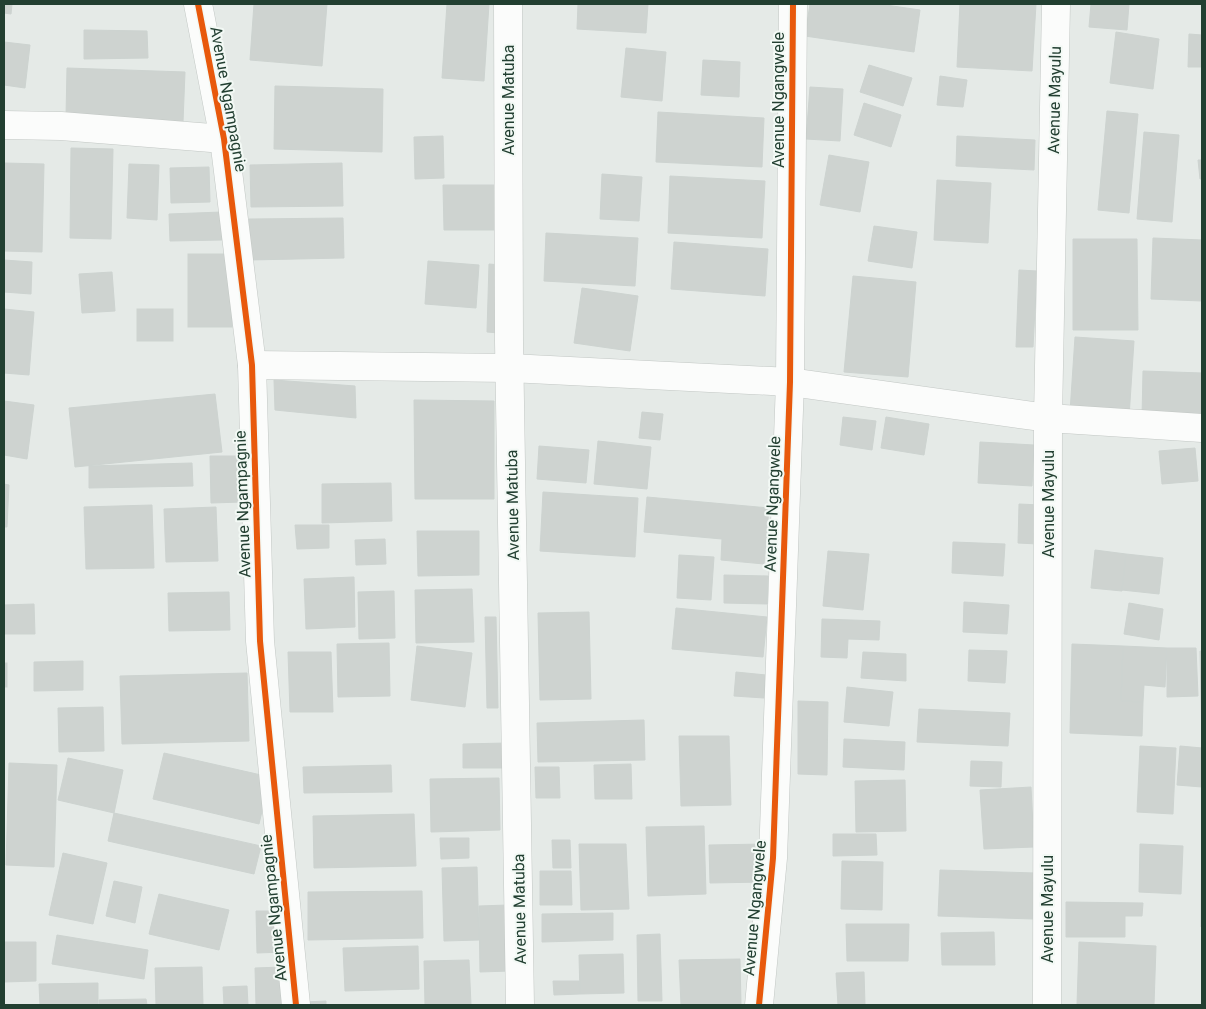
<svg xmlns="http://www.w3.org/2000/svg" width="1206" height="1009" font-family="Roboto,sans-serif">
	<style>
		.building { fill: #ced3d0; stroke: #cdd3d0 }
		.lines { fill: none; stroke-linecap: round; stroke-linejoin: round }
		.minor-casing { stroke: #c2c7c4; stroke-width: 29 }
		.minor { stroke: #fbfcfb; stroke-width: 28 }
		.cycleway-casing { stroke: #f3f9f5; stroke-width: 9 }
		.cycleway { stroke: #e8590c; stroke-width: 6 }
		.labels { text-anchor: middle; stroke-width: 4; stroke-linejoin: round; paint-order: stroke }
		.street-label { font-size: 16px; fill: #223f31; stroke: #f3f9f5 }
	</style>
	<rect width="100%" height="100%" fill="#e5eae7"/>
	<g class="building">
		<polygon points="4,4 12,4 11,14 4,13"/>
		<polygon points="254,4 327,4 322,66 250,60"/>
		<polygon points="447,4 489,4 484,81 442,78"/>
		<polygon points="578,4 648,4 646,33 577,29"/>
		<polygon points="810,4 879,4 920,10 914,52 805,36"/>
		<polygon points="960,4 1036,4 1032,71 957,67"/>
		<polygon points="1091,4 1129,4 1127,30 1089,27"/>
		<polygon points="84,30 147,31 148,58 84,59"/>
		<polygon points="1116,32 1159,39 1153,89 1110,83"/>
		<polygon points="1189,34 1202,35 1202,67 1188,67"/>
		<polygon points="4,42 30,45 25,88 4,85"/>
		<polygon points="626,48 666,52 662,101 621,97"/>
		<polygon points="703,60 740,62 739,97 701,95"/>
		<polygon points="869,65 912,78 903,106 860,92"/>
		<polygon points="67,68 185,72 183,122 66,117"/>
		<polygon points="940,76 967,80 963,107 937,105"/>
		<polygon points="275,86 383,89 382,152 274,149"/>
		<polygon points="810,87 843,89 840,141 806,139"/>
		<polygon points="864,103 901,115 891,147 854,135"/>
		<polygon points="1107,111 1138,114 1129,213 1098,210"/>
		<polygon points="658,112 764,118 762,167 656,162"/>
		<polygon points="1144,132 1179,135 1172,222 1137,219"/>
		<polygon points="443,136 444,178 415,179 414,137"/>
		<polygon points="957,136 1035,140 1034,170 956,166"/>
		<polygon points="71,148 113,149 111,239 70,238"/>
		<polygon points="829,155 869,162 860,212 820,205"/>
		<polygon points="1198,160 1202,160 1202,179 1200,179"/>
		<polygon points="4,163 44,164 42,252 4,251"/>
		<polygon points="342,163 343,206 251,207 250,165"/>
		<polygon points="129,164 159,165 157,220 127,218"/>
		<polygon points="209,167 210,202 171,203 170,168"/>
		<polygon points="602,174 642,177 639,221 600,219"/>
		<polygon points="670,176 765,181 762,238 668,233"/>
		<polygon points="937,180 991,183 988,243 934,240"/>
		<polygon points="443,185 498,185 498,230 444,230"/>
		<polygon points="222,212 222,240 170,241 169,214"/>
		<polygon points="343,218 344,258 250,260 249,219"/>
		<polygon points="874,226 917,232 912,268 868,261"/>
		<polygon points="546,233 638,238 635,286 544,281"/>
		<polygon points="1153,238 1202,240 1202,301 1151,299"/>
		<polygon points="1073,239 1137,239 1138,330 1073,330"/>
		<polygon points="674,242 768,249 765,296 671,289"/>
		<rect x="188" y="254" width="44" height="73"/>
		<polygon points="4,260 32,262 31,294 4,292"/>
		<polygon points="428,261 479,265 476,308 425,304"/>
		<polygon points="489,264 501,265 499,333 487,332"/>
		<polygon points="1019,270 1037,271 1033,347 1016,347"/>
		<polygon points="112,272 115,311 82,313 79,274"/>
		<polygon points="853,276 916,282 908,377 844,372"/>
		<polygon points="582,288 638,296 630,351 574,343"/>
		<polygon points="4,309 34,312 29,375 4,373"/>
		<rect x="137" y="309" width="36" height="32"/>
		<polygon points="1075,337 1134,341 1129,417 1070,412"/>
		<polygon points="1143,371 1202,373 1202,420 1142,418"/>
		<polygon points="274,380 355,386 356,418 275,410"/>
		<polygon points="215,394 222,452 75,467 69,408"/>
		<polygon points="414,400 494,401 494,499 415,499"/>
		<polygon points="4,401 34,405 27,459 4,455"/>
		<polygon points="642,412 663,414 660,440 639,438"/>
		<polygon points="843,417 876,421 872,450 840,445"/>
		<polygon points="886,417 929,424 924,455 881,448"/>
		<polygon points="598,441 651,447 647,489 594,484"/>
		<polygon points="980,442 1034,445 1032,486 978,483"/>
		<polygon points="539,446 589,450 586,483 537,479"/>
		<polygon points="1195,448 1198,481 1162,484 1159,451"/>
		<polygon points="210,456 241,456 242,502 211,503"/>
		<polygon points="192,463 193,486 89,488 89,466"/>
		<polygon points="391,483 392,521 322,523 322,484"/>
		<polygon points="4,484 9,485 7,527 4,527"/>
		<polygon points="543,492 638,498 635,557 540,551"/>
		<polygon points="647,497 769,508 764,564 721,560 722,539 644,532"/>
		<polygon points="1019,504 1040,505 1038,544 1018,543"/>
		<polygon points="152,505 154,568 86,569 84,507"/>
		<polygon points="216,507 218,561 166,562 164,509"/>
		<polygon points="295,525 329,525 329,548 297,549"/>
		<polygon points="417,531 479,531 479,575 418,576"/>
		<polygon points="385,539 386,564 356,565 355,540"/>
		<polygon points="953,542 1005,544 1003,576 952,573"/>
		<polygon points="1095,550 1126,554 1122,591 1091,588"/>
		<polygon points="828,551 869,554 863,610 823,606"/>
		<polygon points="1126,554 1163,558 1159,594 1122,590"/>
		<polygon points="679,555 714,557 711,600 677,598"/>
		<polygon points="724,575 768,576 767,604 724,603"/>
		<polygon points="354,577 355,627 306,629 304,579"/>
		<polygon points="472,589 474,642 416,643 415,590"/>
		<polygon points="394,591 395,638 359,639 358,592"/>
		<polygon points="229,592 230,630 169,631 168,593"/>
		<polygon points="964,602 1009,605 1007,634 963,632"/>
		<polygon points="1129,603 1163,609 1159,640 1124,634"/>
		<polygon points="34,604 35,634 4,634 4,605"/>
		<polygon points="676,608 767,617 763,657 672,649"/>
		<polygon points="589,612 591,699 540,700 538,613"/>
		<polygon points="485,617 496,617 498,708 487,708"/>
		<polygon points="822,619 880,621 879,640 848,639 847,658 821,657"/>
		<polygon points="389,643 390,696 338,697 337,644"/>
		<polygon points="1072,644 1123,646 1121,701 1143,702 1142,736 1070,733"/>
		<polygon points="417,646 472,653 465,707 411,700"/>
		<polygon points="1123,646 1167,648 1165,687 1144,685 1143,702 1121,701"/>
		<polygon points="1167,648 1196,648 1198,696 1167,697"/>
		<polygon points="969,650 1007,651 1005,683 968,681"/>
		<polygon points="1200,651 1202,651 1202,743"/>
		<polygon points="288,652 331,652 333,712 290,712"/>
		<polygon points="863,652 906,654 906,681 861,678"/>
		<polygon points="83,661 83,690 34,691 34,662"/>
		<rect x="4" y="663" width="3" height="24"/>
		<polygon points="736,672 766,675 764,698 734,696"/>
		<polygon points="247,673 249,741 122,744 120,676"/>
		<polygon points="847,687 893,692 889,726 844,722"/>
		<polygon points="798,701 828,702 827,775 798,774"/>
		<polygon points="103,707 104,751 59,752 58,708"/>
		<polygon points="919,709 1010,713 1008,746 917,742"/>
		<polygon points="644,720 645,760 538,762 537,723"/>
		<polygon points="679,736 729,736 731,805 681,806"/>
		<polygon points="844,739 905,742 904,770 843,767"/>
		<polygon points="506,743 507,768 463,768 463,744"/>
		<polygon points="1140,746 1176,748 1173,814 1137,812"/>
		<polygon points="1180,746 1202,748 1202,787 1177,785"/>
		<polygon points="164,753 270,777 259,824 153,799"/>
		<polygon points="68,758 123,770 114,813 58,800"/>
		<polygon points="971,761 1002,762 1001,787 970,786"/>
		<polygon points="9,763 57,765 54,867 6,865"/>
		<polygon points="631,764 632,799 595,799 594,765"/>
		<polygon points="391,765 392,792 304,793 303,767"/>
		<polygon points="535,767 559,767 560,798 536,798"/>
		<polygon points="499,778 500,830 431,832 430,779"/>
		<polygon points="905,780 906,831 856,832 855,781"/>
		<polygon points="1031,787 1034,847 984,849 980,790"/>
		<polygon points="1202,810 1202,927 1201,927"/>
		<polygon points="114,813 261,846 254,874 108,841"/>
		<polygon points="414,814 416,866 314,868 313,816"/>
		<polygon points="704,826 706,894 648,896 646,827"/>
		<polygon points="833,834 876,834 877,855 833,856"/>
		<polygon points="440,838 469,838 469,858 441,859"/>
		<polygon points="552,840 570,840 571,868 553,868"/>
		<polygon points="579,844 626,844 629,909 581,910"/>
		<polygon points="764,844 765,882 710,883 709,845"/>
		<polygon points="1140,844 1183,846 1181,894 1139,892"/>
		<polygon points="63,853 107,863 93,924 49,915"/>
		<polygon points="842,861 883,862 882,910 841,909"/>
		<polygon points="477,867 479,940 444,941 442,868"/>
		<polygon points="940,870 1035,873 1033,919 938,916"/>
		<polygon points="540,871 571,871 572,905 540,905"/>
		<polygon points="114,881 142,887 135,923 106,916"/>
		<polygon points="422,891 423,938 308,940 308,892"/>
		<polygon points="159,894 229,910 219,950 149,934"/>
		<polygon points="1066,902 1143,903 1142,916 1125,916 1125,937 1066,937"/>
		<polygon points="508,905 510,971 480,972 479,906"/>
		<polygon points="256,911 282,911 283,952 257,953"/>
		<polygon points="613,913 613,940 542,942 542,914"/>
		<polygon points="846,924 909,924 908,961 847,961"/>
		<polygon points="994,932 995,965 942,965 941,933"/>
		<polygon points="660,934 662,1001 638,1001 637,935"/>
		<polygon points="57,935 148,950 144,979 52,964"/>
		<polygon points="4,942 36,942 36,981 4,982"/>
		<polygon points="1079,942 1156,946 1154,1005 1077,1005"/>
		<polygon points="418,946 419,989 345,991 343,948"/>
		<polygon points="623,954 624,993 580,994 579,955"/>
		<polygon points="740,959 741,1005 681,1005 679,960"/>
		<polygon points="469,960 471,1005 425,1005 424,961"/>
		<polygon points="202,967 203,1005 156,1005 155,968"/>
		<polygon points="282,967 283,1005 256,1005 255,968"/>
		<polygon points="864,972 865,1005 838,1005 836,973"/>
		<polygon points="553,981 579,981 580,994 554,995"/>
		<polygon points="98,983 98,1005 40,1005 39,984"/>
		<polygon points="247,986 248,1005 224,1005 223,987"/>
		<polygon points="146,999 147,1005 99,1005 99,1000"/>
		<polygon points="326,1001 326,1005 305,1005 305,1002"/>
	</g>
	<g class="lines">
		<defs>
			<g id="minor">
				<polyline points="198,4 224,139 252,365 260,641 296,1005"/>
				<polyline points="508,4 509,342 520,1005"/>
				<polyline points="4,125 61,126 224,139"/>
				<polyline points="252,365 510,368 790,382 1048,418 1202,428"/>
				<polyline points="759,1005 773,858 790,382 793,4"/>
				<polyline points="1047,1005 1048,418 1056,4"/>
			</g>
		</defs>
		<use href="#minor" class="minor-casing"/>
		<use href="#minor" class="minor"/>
		<defs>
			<g id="cycleway">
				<polyline points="198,4 224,139 252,365 260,641 296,1005"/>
				<polyline points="759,1005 773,858 790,382 793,4"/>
			</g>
		</defs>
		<use href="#cycleway" class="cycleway-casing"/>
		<use href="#cycleway" class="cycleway"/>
	</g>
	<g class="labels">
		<g class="street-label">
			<text transform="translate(229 99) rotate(80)" y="6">Avenue Ngampagnie</text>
			<text transform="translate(508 100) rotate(-90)" y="6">Avenue Matuba</text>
			<text transform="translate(778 100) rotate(-90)" y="6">Avenue Ngangwele</text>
			<text transform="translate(1054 100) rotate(-89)" y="6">Avenue Mayulu</text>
			<text transform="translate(242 504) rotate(-92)" y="6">Avenue Ngampagnie</text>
			<text transform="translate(772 504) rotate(-88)" y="6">Avenue Ngangwele</text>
			<text transform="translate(1048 504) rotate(-90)" y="6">Avenue Mayulu</text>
			<text transform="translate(512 505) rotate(-91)" y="6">Avenue Matuba</text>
			<text transform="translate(273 908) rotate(-96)" y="6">Avenue Ngampagnie</text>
			<text transform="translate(754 908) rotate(-85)" y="6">Avenue Ngangwele</text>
			<text transform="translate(519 909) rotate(-91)" y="6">Avenue Matuba</text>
			<text transform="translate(1047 909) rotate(-90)" y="6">Avenue Mayulu</text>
		</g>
	</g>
	<rect width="1206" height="1009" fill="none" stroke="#223f31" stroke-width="10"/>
</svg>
